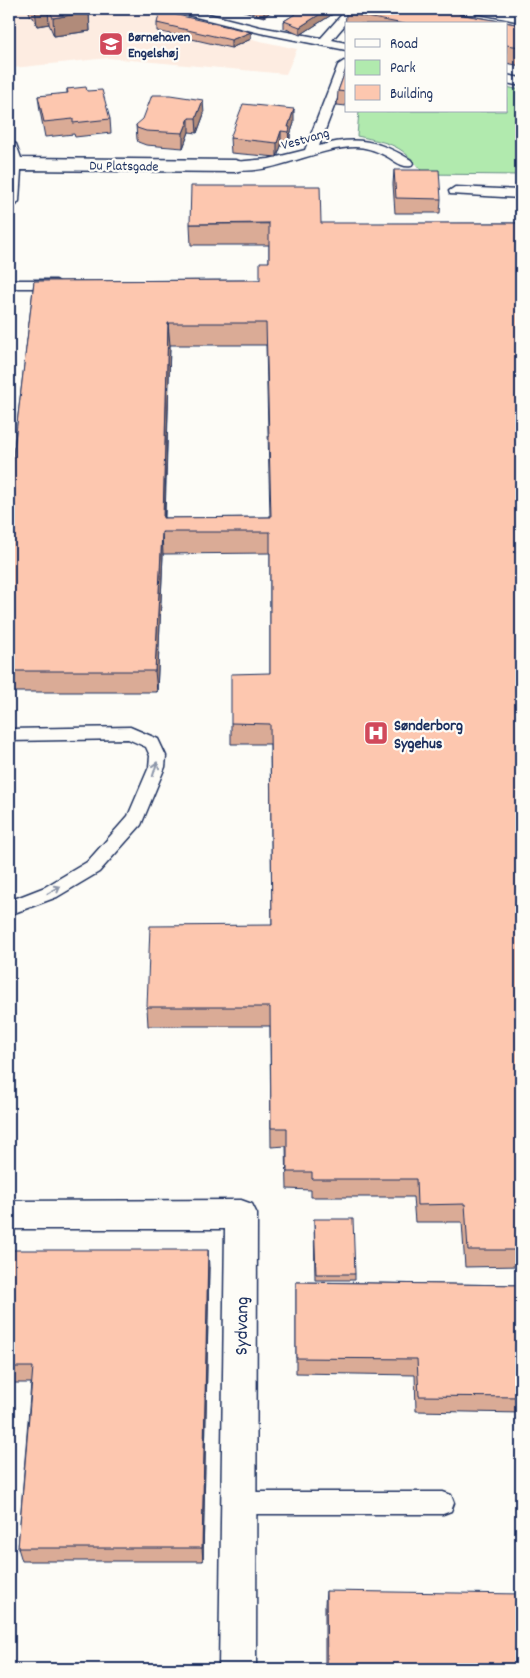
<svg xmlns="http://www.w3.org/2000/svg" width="530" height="1678" font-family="Dekko,sans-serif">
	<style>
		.built { fill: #fdece1 }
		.green { fill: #b1eaae; stroke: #668c86 }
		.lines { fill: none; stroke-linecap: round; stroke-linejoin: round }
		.lane-casing { stroke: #1b2f5e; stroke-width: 3 }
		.street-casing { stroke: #1b2f5e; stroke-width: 3 }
		.lane { fill: #fdfcf7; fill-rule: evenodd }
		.street { fill: #fdfcf7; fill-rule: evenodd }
		.wall { fill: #daab96; stroke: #1b2f5e; fill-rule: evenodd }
		.shaded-wall { fill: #b18b7a; stroke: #1b2f5e }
		.building { fill: #fdc7af; stroke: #1b2f5e; fill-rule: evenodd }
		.oneway { stroke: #8c96aa }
		.labels { text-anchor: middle; stroke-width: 4.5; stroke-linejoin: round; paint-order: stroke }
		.far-poi-label { font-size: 14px; font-weight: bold; fill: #1b2f5e; stroke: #fdfcf7; text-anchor: start }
		.far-street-label { font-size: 14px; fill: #1b2f5e; stroke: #fdfcf7 }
		.poi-label { font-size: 16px; font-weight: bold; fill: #1b2f5e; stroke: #fdfcf7; text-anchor: start }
		.near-street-label { font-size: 19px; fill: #1b2f5e; stroke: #fdfcf7 }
	</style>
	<rect width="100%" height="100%" fill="#fdfcf7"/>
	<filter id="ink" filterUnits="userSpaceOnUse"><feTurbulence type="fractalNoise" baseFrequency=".02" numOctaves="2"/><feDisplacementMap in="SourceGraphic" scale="10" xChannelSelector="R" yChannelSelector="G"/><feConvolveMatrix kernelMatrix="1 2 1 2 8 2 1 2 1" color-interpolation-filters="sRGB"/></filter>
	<g filter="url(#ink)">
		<polygon class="built" points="9,9 163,9 160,19 297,49 286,74 108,58 13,68 9,55"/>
		<path class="green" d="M506 87 521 90V175L424 174C401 144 393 144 357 136L359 111H506Z"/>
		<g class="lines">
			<defs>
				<g id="lane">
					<polygon points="170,9 189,9 260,27 321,38 345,11 353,11 355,13 332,40 346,43 346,50 260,33 172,11"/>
					<path d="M344 61 346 62V75L319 146C357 135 379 141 411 160L413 163 411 166C401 168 393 159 384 155 375 150 364 147 355 147 317 147 267 178 231 169L229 166 231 163 235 162 269 159 305 150 338 65Z"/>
					<polygon points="506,75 521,78 521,86 506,83"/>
					<polygon points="455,187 521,190 521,198 450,194 449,191"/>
					<polygon points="9,280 56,280 63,284 56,288 9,288"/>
					<polygon points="130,727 158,739 166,756 165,767 141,825 99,872 57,897 9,915 9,901 45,887 87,862 128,816 149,767 150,756 146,747 128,739 9,741 9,729"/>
					<polygon points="238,1492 443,1492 451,1495 454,1503 451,1511 443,1514 238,1514 230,1511 227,1503 230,1495"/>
				</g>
				<g id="street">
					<polygon points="473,9 507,9 521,12 521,22 476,13"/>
					<polygon points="9,142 16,144 21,158 235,160 242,162 245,166 242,170 235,172 21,170 19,201 16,205 9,207"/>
					<polygon points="241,1200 252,1204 257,1214 256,1669 219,1669 225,1229 9,1229 9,1201"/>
				</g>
			</defs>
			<use href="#lane" class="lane-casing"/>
			<use href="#street" class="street-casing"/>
			<use href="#lane" class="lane"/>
			<use href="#street" class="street"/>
		</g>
		<g class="wall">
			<polygon points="28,9 87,9 89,12 90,31 54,36 49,24 37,26 33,17 31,17"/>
			<polygon points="237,9 274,9 264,17"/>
			<polygon points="303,9 336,9 336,12 300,35 284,28 284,21"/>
			<polygon points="346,13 461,14 521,25 521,70 520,69 521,66 506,63 506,24 346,24 346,32 345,31"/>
			<polygon points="157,23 251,32 251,39 231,48 157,31"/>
			<polygon points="346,69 346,106 337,105 338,91"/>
			<polygon points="67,89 87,91 110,119 111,133 75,137 74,134 45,137 40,111 38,96 67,94"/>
			<polygon points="204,114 197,133 189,132 183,148 146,145 138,142 137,139 136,125"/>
			<polygon points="294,123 290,135 290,142 289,146 281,146 277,157 231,153 230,138"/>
			<polygon points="394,170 441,199 440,213 395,213 393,184"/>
			<path d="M521 223V1266L465 1267 462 1222H415L413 1197H311V1190L287 1189 286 1146 271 1147 270 1026H148L147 1007 272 925 270 744H231V723L270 673V553L163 554 157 692H9V491L34 281 260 280 269 262V245H191L190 224ZM170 345H266L270 517 165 518Z"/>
			<polygon points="314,1219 355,1274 355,1280 315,1280"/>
			<polygon points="9,1250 209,1267 203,1561 22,1561 18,1548 31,1383 9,1383"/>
			<polygon points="296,1282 521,1285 521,1413 416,1411 415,1375 296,1373"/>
			<polygon points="326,1591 521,1669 325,1669 325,1604"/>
		</g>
		<g class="shaded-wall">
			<polygon points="35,9 48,9 49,24 37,26"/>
			<polygon points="264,9 274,9 264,17"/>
			<polygon points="328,9 336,9 336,12 300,35 300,27"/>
			<polygon points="89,12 90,31 54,36 53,18"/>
			<polygon points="251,32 251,39 231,48 231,40"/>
			<polygon points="203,100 204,114 197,133 196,118"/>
			<polygon points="294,109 294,123 290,135 290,142 289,146 288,127"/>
			<polygon points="189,118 189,132 183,148 183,133"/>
			<polygon points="281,131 281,146 277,157 277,143"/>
			<polygon points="168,323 170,345 164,532 163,518"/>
			<polygon points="162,532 163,554 157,692 155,671"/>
			<polygon points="208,1250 209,1267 203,1561 202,1548"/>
		</g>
		<g class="building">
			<polygon points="49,9 87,9 89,12 53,18"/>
			<polygon points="303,9 328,9 300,27 284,21"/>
			<polygon points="348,9 455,9 461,10 459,14 521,25 521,47 506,45 506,24 404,24 346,13"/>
			<polygon points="160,11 251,32 231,40 157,23"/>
			<polygon points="346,69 346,92 338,91"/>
			<polygon points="86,87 87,91 102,90 110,119 73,123 73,119 44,122 38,96 68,93 67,89"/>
			<polygon points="152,95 170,95 203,100 196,118 189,118 183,133 146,131 137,128 136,125 143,119"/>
			<polygon points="243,104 294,109 288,127 290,127 289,132 281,131 277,143 230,138"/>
			<polygon points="394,170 439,170 441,199 396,198"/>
			<path d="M191 186H320L321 223H521V1250H468L465 1204 417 1205 416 1179H312V1172H287V1128H271L270 1007H147L150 926 272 925 270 724 231 723V674L270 673V532H162L155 671H9V491L34 281 260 280V262H269V223L190 224ZM168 323H266L271 517 163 518Z"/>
			<polygon points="314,1219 353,1219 355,1274 316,1274"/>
			<polygon points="9,1250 208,1250 202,1548 18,1548 33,1367 9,1367"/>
			<polygon points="296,1282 521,1285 521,1397 419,1396 417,1359 296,1358"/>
			<polygon points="326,1591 521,1594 521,1669 327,1669"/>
		</g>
		<defs><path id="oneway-shaft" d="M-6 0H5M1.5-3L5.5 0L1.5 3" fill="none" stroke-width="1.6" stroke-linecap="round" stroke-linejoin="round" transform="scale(1.25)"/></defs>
		<g class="oneway">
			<use href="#oneway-shaft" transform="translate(155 769) rotate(-73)"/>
			<use href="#oneway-shaft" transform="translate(54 890) rotate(-29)"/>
		</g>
	</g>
	<defs>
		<symbol id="school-square" viewBox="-11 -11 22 22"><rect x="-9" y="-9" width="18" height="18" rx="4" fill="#d1495b" stroke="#fdfcf7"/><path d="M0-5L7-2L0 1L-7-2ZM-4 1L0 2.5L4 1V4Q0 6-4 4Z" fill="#fff"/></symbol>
		<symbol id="hospital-square" viewBox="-11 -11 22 22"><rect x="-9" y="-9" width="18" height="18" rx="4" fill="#d1495b" stroke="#fdfcf7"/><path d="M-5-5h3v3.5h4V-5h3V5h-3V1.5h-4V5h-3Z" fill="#fff"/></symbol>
	</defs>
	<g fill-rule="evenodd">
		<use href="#school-square" x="97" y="30" width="28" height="28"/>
		<use href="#hospital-square" x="362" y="719" width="28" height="28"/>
	</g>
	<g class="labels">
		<g class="far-poi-label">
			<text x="128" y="41">Børnehaven<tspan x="128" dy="16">Engelshøj</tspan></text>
		</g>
		<g class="far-street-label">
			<text transform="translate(305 138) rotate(-16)" y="5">Vestvang</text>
			<text transform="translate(124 165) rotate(1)" y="5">Du Platsgade</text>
		</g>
		<g class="poi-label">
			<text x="394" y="730">Sønderborg<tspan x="394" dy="18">Sygehus</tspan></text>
		</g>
		<g class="near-street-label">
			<text transform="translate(240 1326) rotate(-89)" y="7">Sydvang</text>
		</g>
	</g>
	<rect width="530" height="1678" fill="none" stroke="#fdfcf7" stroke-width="30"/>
	<rect x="15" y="15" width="500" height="1648" fill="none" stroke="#1b2f5e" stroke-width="2" filter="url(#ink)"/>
	<rect x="345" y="22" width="162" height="90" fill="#fdfcf7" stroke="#a3aaba"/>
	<rect x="355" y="39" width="25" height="8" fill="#fdfcf7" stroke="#a3aaba"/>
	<text x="390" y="48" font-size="15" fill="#1b2f5e">Road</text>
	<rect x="355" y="60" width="25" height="15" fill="#b1eaae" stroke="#a3aaba"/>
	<text x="390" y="72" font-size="15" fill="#1b2f5e">Park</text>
	<rect x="355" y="85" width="25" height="15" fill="#fdc7af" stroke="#a3aaba"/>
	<text x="390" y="98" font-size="15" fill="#1b2f5e">Building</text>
</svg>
